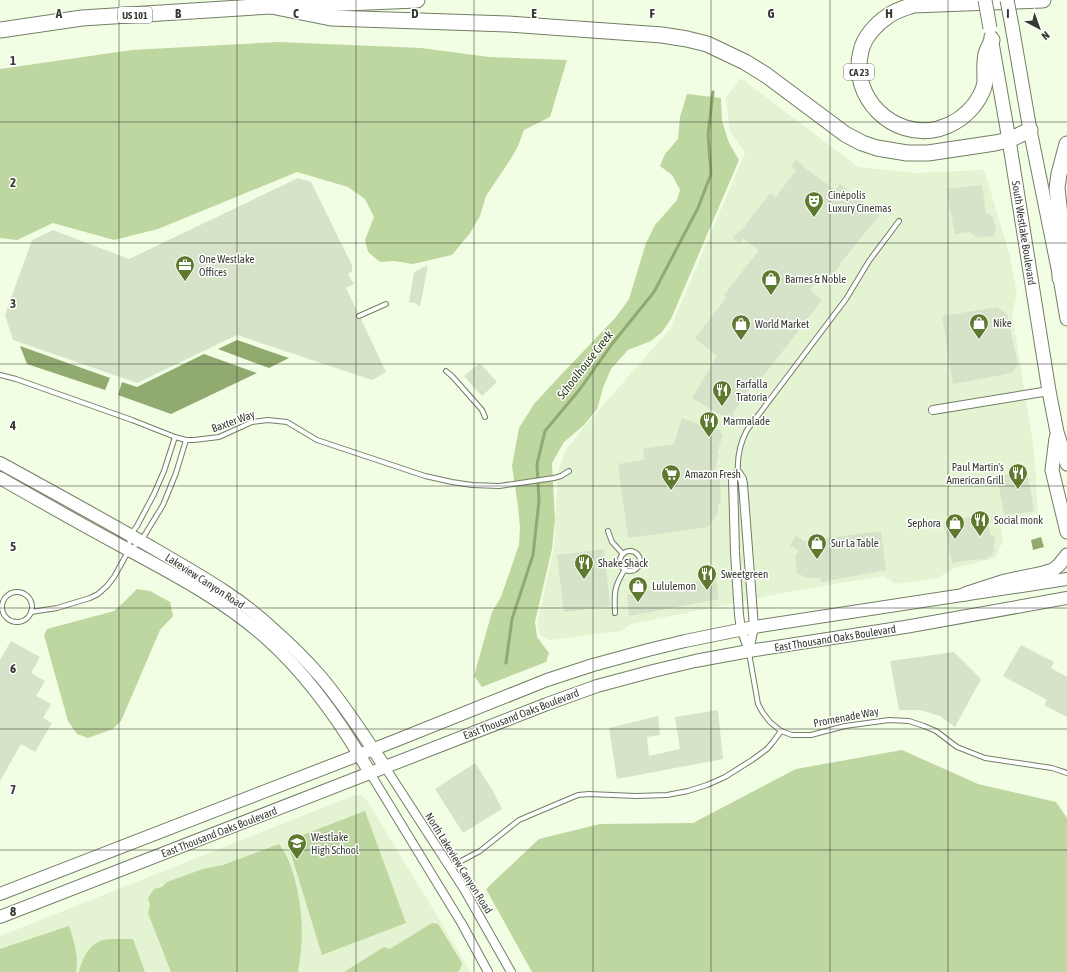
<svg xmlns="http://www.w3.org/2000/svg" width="1067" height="972" font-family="'Asap Condensed',sans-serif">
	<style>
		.built { fill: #e4f3d1 }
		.green { fill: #bed69f }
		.water { fill: #91aa70 }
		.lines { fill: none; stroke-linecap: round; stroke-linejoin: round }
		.stream { stroke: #91aa70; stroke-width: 3 }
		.building { fill: #d7e3c9 }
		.lane-casing { stroke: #737e66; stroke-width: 6 }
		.street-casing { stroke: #737e66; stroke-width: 10 }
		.secondary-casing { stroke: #737e66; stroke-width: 14 }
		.primary-casing { stroke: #737e66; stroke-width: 15 }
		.highway-casing { stroke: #737e66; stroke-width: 17 }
		.lane { stroke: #fff; stroke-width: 4 }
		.street { stroke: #fff; stroke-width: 8 }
		.secondary { stroke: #fff; stroke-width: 12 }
		.primary { stroke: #fff; stroke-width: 13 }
		.highway { stroke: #fff; stroke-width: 15 }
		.primary-bridge-casing { stroke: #737e66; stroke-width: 15; stroke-linecap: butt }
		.primary-bridge { stroke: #fff; stroke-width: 13 }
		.grid { fill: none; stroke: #363b31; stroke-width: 1; stroke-opacity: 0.55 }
		.labels { text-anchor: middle; stroke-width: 3; stroke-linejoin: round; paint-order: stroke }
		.shield { fill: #fff; stroke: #72766f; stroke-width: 1 }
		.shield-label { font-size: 10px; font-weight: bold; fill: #363b31 }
		.poi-label { font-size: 11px; fill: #363b31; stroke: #fff; text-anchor: start }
		.street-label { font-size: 11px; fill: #363b31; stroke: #fff }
		.water-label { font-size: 12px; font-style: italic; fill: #2d3d12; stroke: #fff }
		.grid-label { font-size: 13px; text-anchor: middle; font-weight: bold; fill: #363b31; stroke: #fff; stroke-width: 3; stroke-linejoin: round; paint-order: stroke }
	</style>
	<rect width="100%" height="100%" fill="#f2fee4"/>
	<g class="built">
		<polygon points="741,78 858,167 915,173 984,170 1010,256 1017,296 1012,313 1034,450 1038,513 1000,524 1003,541 995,558 952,569 938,578 896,584 884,576 798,590 631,624 621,631 549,640 541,636 537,624 554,548 558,471 566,450 584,427 670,329 745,153 730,132 726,98"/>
		<polygon points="355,795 361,795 366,799 441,922 470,972 0,972 0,936"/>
	</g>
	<g class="green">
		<polygon points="279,42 421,48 489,57 567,60 550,117 524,130 518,146 512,157 486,196 480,216 470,233 452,255 413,264 394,261 380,262 368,252 365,240 374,217 365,199 348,187 297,172 158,229 114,240 53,223 17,240 0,238 0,69 132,50"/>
		<polygon points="687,94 721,98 722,121 729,143 739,160 671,319 662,332 651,341 628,350 611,369 603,388 597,409 584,425 564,442 552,463 555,520 552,549 535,622 537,637 549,653 546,662 482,687 474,676 492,612 501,597 519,545 520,527 518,506 512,466 519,428 534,404 558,378 616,317 629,299 646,243 655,225 677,200 680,190 672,175 660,166 665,154 678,139 680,117"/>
		<polygon points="137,589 150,591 170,602 173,616 160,630 121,721 113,729 88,738 77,734 68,721 44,635 47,629 114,611 123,603"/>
		<polygon points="902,750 978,784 1056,802 1067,818 1067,972 532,972 486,889 539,839 600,824 693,823 796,769"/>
		<polygon points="365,811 406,923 322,955 287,841"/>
		<path d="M279 844C288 856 291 866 295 880 303 913 304 939 298 972H171L148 913 150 905 148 898 154 889 162 887 167 882 203 869 223 865Z"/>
		<polygon points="432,923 438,924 462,963 460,970 457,972 344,972 384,947 390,949"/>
		<path d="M69 926C74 942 79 955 76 972H0V949Z"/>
		<path d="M109 939H133L145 972H79C81 961 88 946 100 941 102 940 106 940 109 939Z"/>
	</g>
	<g class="water">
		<polygon points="237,340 289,358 269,368 218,349"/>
		<polygon points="20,346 110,378 105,390 27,364"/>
		<polygon points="204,354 257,373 171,414 118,395 122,382 137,387"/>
		<polygon points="1041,537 1044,547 1033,550 1031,540"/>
	</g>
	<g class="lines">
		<polyline class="stream" points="506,663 512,619 533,555 539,501 537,464 545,431 580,389 612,344 654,292 698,208 711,174 708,135 713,92"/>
	</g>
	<g class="building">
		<polygon points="796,159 802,165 802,166 835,190 840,184 880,215 859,240 840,264 841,264 835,272 821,274 810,290 822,300 759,382 753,383 733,413 735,423 692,398 717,356 695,338 727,297 724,295 759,250 743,238 740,243 733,238 738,231 740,232 770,193 776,197 796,170 791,166"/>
		<polygon points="298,178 311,182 352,265 352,272 348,274 354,284 346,288 358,313 356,315 356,318 358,319 361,319 386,372 372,380 237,335 137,383 13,340 5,315 32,240 53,230 129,259"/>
		<polygon points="982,185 986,213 993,217 996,230 993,236 979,238 969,232 955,234 946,189"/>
		<polygon points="428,265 420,307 415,303 409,302 414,272"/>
		<polygon points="997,307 1007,314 1018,365 1012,373 953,384 942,316"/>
		<polygon points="480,363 497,382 482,396 464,376"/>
		<polygon points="682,418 714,430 719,429 723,436 722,438 717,453 719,454 715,470 722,470 723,479 720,481 721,503 718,504 718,514 708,527 628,538 618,464 644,460 643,449 674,444"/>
		<polygon points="1010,474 1011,480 1028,477 1034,511 1006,516 1004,513 997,477"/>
		<polygon points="975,516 976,519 982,518 983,524 988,523 991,536 994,535 995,543 993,543 995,552 992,553 993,556 987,557 987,559 979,560 979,559 952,563 944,522"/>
		<polygon points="881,531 886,570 822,582 820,578 807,578 797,573 795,556 799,551 790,545 796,536 804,541"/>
		<polygon points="604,549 610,606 564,612 557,555"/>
		<polygon points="716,577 719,599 629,616 627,595"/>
		<polygon points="11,641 40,657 31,673 45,681 36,696 51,704 43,718 52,723 35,752 21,744 0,781 0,660"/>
		<polygon points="1021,645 1054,662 1051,668 1067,677 1067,717 1044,705 1047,700 1003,676"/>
		<polygon points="954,652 981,679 955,727 940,716 920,710 899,710 890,661"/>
		<polygon points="718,710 723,759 617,779 609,728 658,716 660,735 647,737 649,756 680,749 675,717"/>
		<polygon points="475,763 493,791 502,809 463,833 435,789"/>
	</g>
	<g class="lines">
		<defs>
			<g id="lane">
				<polyline points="359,316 386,304"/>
				<polyline points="446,371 452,376 482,410 485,417"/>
				<polyline points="0,375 16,379 132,420 175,437 186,440 194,440 219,437 252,422 268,420 287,422 317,440 425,476 452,482 472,485 499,486 554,478 561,476 569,471"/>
				<path d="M738 473C737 457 740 443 747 430L846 299 869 261 899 221"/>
				<polyline points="608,531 612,542 623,554"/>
				<polyline points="131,549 141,541 163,505 176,473 186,440"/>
				<circle cx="630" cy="561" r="10"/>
				<circle cx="17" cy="607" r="15"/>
				<polyline points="31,612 57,608 90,598 98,594 107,586 114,577 129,550 130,535 137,526 154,494 164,471 175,437"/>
				<path d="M615 613C614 592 614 587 625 569"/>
				<polyline points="749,653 758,704 763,713 770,722 781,731 792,735 811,735 845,726 889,720 909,721 924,726 936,731 957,747 985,758 1052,768 1067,773"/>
				<polyline points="450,867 480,851 519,820 578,795 589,794 636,796 667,795 688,791 707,785 725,777 752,760 767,749 773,742 781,731"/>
			</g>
			<g id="street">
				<polyline points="933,410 1049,391"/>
				<polygon points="738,473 742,479 743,484 754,627 749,651 741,629 739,615 735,552 733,479"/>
				<polyline points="385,767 464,889 511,972"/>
				<polyline points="370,773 462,924 488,972"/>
			</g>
			<g id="secondary">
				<path d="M0 463C53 492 106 521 158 551 199 575 241 598 275 631 291 645 306 660 320 676 344 704 364 736 385 767"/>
				<path d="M0 478C42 502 84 526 127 549 175 575 223 600 265 637 307 674 342 724 370 773"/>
				<polyline points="0,894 392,742 547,680 593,665 648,650 685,641 754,627 1067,579"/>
				<polyline points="0,917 547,704 597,686 653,671 695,661 749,651 905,627 1067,598"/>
			</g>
			<g id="primary">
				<polyline points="1012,26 1030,130 1060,278 1067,319"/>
				<polyline points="991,37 1009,140 1049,391 1057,432 1067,464"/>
				<polyline points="1056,438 1052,470 1067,532"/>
				<polyline points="965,594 1005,581 1043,573 1053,570 1059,565 1067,555"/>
			</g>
			<g id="highway">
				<polyline points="271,6 331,18 508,24 662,35 687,39 707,44 745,62 766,75 845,134 862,143 877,148 907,153 928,153 995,143 1009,140 1030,130"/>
				<polyline points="0,30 82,18 271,6 417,0"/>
				<path d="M992 40C990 45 987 50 986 54 984 64 985 73 985 82 984 90 980 97 975 104 966 116 952 125 938 129 893 140 849 97 861 51 864 37 876 24 888 16 896 10 905 8 913 5L1043 0"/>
				<polyline points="1060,278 1062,234 1057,188 1059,174 1067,144"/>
			</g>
		</defs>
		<use href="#lane" class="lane-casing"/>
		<use href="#street" class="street-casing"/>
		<use href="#secondary" class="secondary-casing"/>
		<use href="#primary" class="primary-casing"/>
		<use href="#highway" class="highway-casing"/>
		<use href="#lane" class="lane"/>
		<use href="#street" class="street"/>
		<use href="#secondary" class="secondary"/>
		<use href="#primary" class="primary"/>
		<use href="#highway" class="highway"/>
		<defs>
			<g id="primary-bridge">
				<polyline points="985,0 990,28"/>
				<polyline points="1007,0 1012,26"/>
			</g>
		</defs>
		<use href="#primary-bridge" class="primary-bridge-casing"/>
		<use href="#primary-bridge" class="primary-bridge"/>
	</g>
	<path class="grid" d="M119 0V972M237 0V972M356 0V972M474 0V972M593 0V972M711 0V972M830 0V972M948 0V972M0 122H1067M0 243H1067M0 364H1067M0 486H1067M0 608H1067M0 729H1067M0 850H1067"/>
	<defs>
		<symbol id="theatre-pin" viewBox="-11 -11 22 30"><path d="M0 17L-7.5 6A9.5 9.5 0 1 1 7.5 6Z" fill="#5e7a2f" stroke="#fff"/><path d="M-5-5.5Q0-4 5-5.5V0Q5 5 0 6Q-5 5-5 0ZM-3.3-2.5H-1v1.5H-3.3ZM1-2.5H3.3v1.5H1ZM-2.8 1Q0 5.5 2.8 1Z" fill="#fff"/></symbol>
		<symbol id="office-pin" viewBox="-11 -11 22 30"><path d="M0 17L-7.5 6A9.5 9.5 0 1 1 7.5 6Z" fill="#5e7a2f" stroke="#fff"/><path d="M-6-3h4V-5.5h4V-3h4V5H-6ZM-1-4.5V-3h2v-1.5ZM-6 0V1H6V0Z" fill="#fff"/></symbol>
		<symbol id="shop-pin" viewBox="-11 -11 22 30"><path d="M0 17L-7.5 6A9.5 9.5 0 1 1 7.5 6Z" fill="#5e7a2f" stroke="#fff"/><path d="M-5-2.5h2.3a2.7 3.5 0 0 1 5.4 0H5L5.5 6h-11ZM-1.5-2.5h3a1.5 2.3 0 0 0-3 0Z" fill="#fff"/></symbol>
		<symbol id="restaurant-pin" viewBox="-11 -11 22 30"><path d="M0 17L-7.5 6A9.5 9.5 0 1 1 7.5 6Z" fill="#5e7a2f" stroke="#fff"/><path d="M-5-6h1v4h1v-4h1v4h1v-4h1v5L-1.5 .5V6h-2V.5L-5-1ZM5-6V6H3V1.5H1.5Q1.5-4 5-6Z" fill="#fff"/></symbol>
		<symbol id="supermarket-pin" viewBox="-11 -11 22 30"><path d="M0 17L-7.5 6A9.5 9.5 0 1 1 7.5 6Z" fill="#5e7a2f" stroke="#fff"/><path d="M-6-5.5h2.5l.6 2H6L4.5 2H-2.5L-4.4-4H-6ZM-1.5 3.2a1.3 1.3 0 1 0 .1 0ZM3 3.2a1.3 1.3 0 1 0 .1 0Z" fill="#fff"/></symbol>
		<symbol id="school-pin" viewBox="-11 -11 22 30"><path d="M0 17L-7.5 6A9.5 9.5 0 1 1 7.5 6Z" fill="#5e7a2f" stroke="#fff"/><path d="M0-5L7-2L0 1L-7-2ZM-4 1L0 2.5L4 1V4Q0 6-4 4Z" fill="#fff"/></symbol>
	</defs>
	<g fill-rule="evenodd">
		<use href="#theatre-pin" x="803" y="190" width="22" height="30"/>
		<use href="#office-pin" x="174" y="254" width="22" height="30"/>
		<use href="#shop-pin" x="760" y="268" width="22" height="30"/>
		<use href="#shop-pin" x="968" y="312" width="22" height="30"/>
		<use href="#shop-pin" x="730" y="313" width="22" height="30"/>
		<use href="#restaurant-pin" x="711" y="379" width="22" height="30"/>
		<use href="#restaurant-pin" x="698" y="410" width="22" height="30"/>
		<use href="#restaurant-pin" x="1007" y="462" width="22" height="30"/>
		<use href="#supermarket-pin" x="660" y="463" width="22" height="30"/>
		<use href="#restaurant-pin" x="969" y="509" width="22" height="30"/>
		<use href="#shop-pin" x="944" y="512" width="22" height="30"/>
		<use href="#shop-pin" x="806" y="532" width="22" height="30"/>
		<use href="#restaurant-pin" x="573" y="552" width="22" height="30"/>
		<use href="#restaurant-pin" x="696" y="563" width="22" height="30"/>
		<use href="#shop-pin" x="627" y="575" width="22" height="30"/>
		<use href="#school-pin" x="286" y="832" width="22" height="30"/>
	</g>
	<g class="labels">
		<g class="shield">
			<rect x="118" y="7" width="34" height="16" rx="3"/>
			<rect x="844" y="64" width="30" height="16" rx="3"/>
		</g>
		<g class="shield-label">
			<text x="135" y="19">US 101</text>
			<text x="859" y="76">CA 23</text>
		</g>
		<g class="poi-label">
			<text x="828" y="199">Cinépolis<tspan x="828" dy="13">Luxury Cinemas</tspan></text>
			<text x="199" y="263">One Westlake<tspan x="199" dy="13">Offices</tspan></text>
			<text x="785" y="283">Barnes &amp; Noble</text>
			<text x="993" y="327">Nike</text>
			<text x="755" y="328">World Market</text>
			<text x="736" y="388">Farfalla<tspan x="736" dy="13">Tratoria</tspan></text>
			<text x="723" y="425">Marmalade</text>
			<text x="1004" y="471" text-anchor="end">Paul Martin's<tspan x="1004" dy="13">American Grill</tspan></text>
			<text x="685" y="478">Amazon Fresh</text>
			<text x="994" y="524">Social monk</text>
			<text x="941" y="527" text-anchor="end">Sephora</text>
			<text x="831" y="547">Sur La Table</text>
			<text x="598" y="567">Shake Shack</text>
			<text x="721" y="578">Sweetgreen</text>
			<text x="652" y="590">Lululemon</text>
			<text x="311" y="841">Westlake<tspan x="311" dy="13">High School</tspan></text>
		</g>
		<g class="street-label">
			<text transform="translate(1024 233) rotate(81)" y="4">South Westlake Boulevard</text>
			<text transform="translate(233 421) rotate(-20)" y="4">Baxter Way</text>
			<text transform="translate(205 581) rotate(33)" y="4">Lakeview Canyon Road</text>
			<text transform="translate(835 638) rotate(-9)" y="4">East Thousand Oaks Boulevard</text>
			<text transform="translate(521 714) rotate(-21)" y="4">East Thousand Oaks Boulevard</text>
			<text transform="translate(846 717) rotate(-11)" y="4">Promenade Way</text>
			<text transform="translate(219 832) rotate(-21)" y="4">East Thousand Oaks Boulevard</text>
			<text transform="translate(459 863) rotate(58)" y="4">North Lakeview Canyon Road</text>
		</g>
		<g class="water-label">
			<text transform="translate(585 365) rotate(-52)" y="4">Schoolhouse Creek</text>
		</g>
	</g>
	<g class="grid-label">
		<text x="59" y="18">A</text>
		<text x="178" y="18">B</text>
		<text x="296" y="18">C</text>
		<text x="415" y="18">D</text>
		<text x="534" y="18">E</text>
		<text x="652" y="18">F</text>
		<text x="771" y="18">G</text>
		<text x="889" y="18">H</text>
		<text x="1008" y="18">I</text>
		<text x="13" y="65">1</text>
		<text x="13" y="187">2</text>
		<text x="13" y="308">3</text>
		<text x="13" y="430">4</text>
		<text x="13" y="551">5</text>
		<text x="13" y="673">6</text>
		<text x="13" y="794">7</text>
		<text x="13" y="916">8</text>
	</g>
	<g transform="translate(1039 28) rotate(139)" stroke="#ffffff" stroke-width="3" paint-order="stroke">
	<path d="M0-3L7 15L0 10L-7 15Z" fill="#363b31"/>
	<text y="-6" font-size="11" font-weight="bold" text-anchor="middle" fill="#363b31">N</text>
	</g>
</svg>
